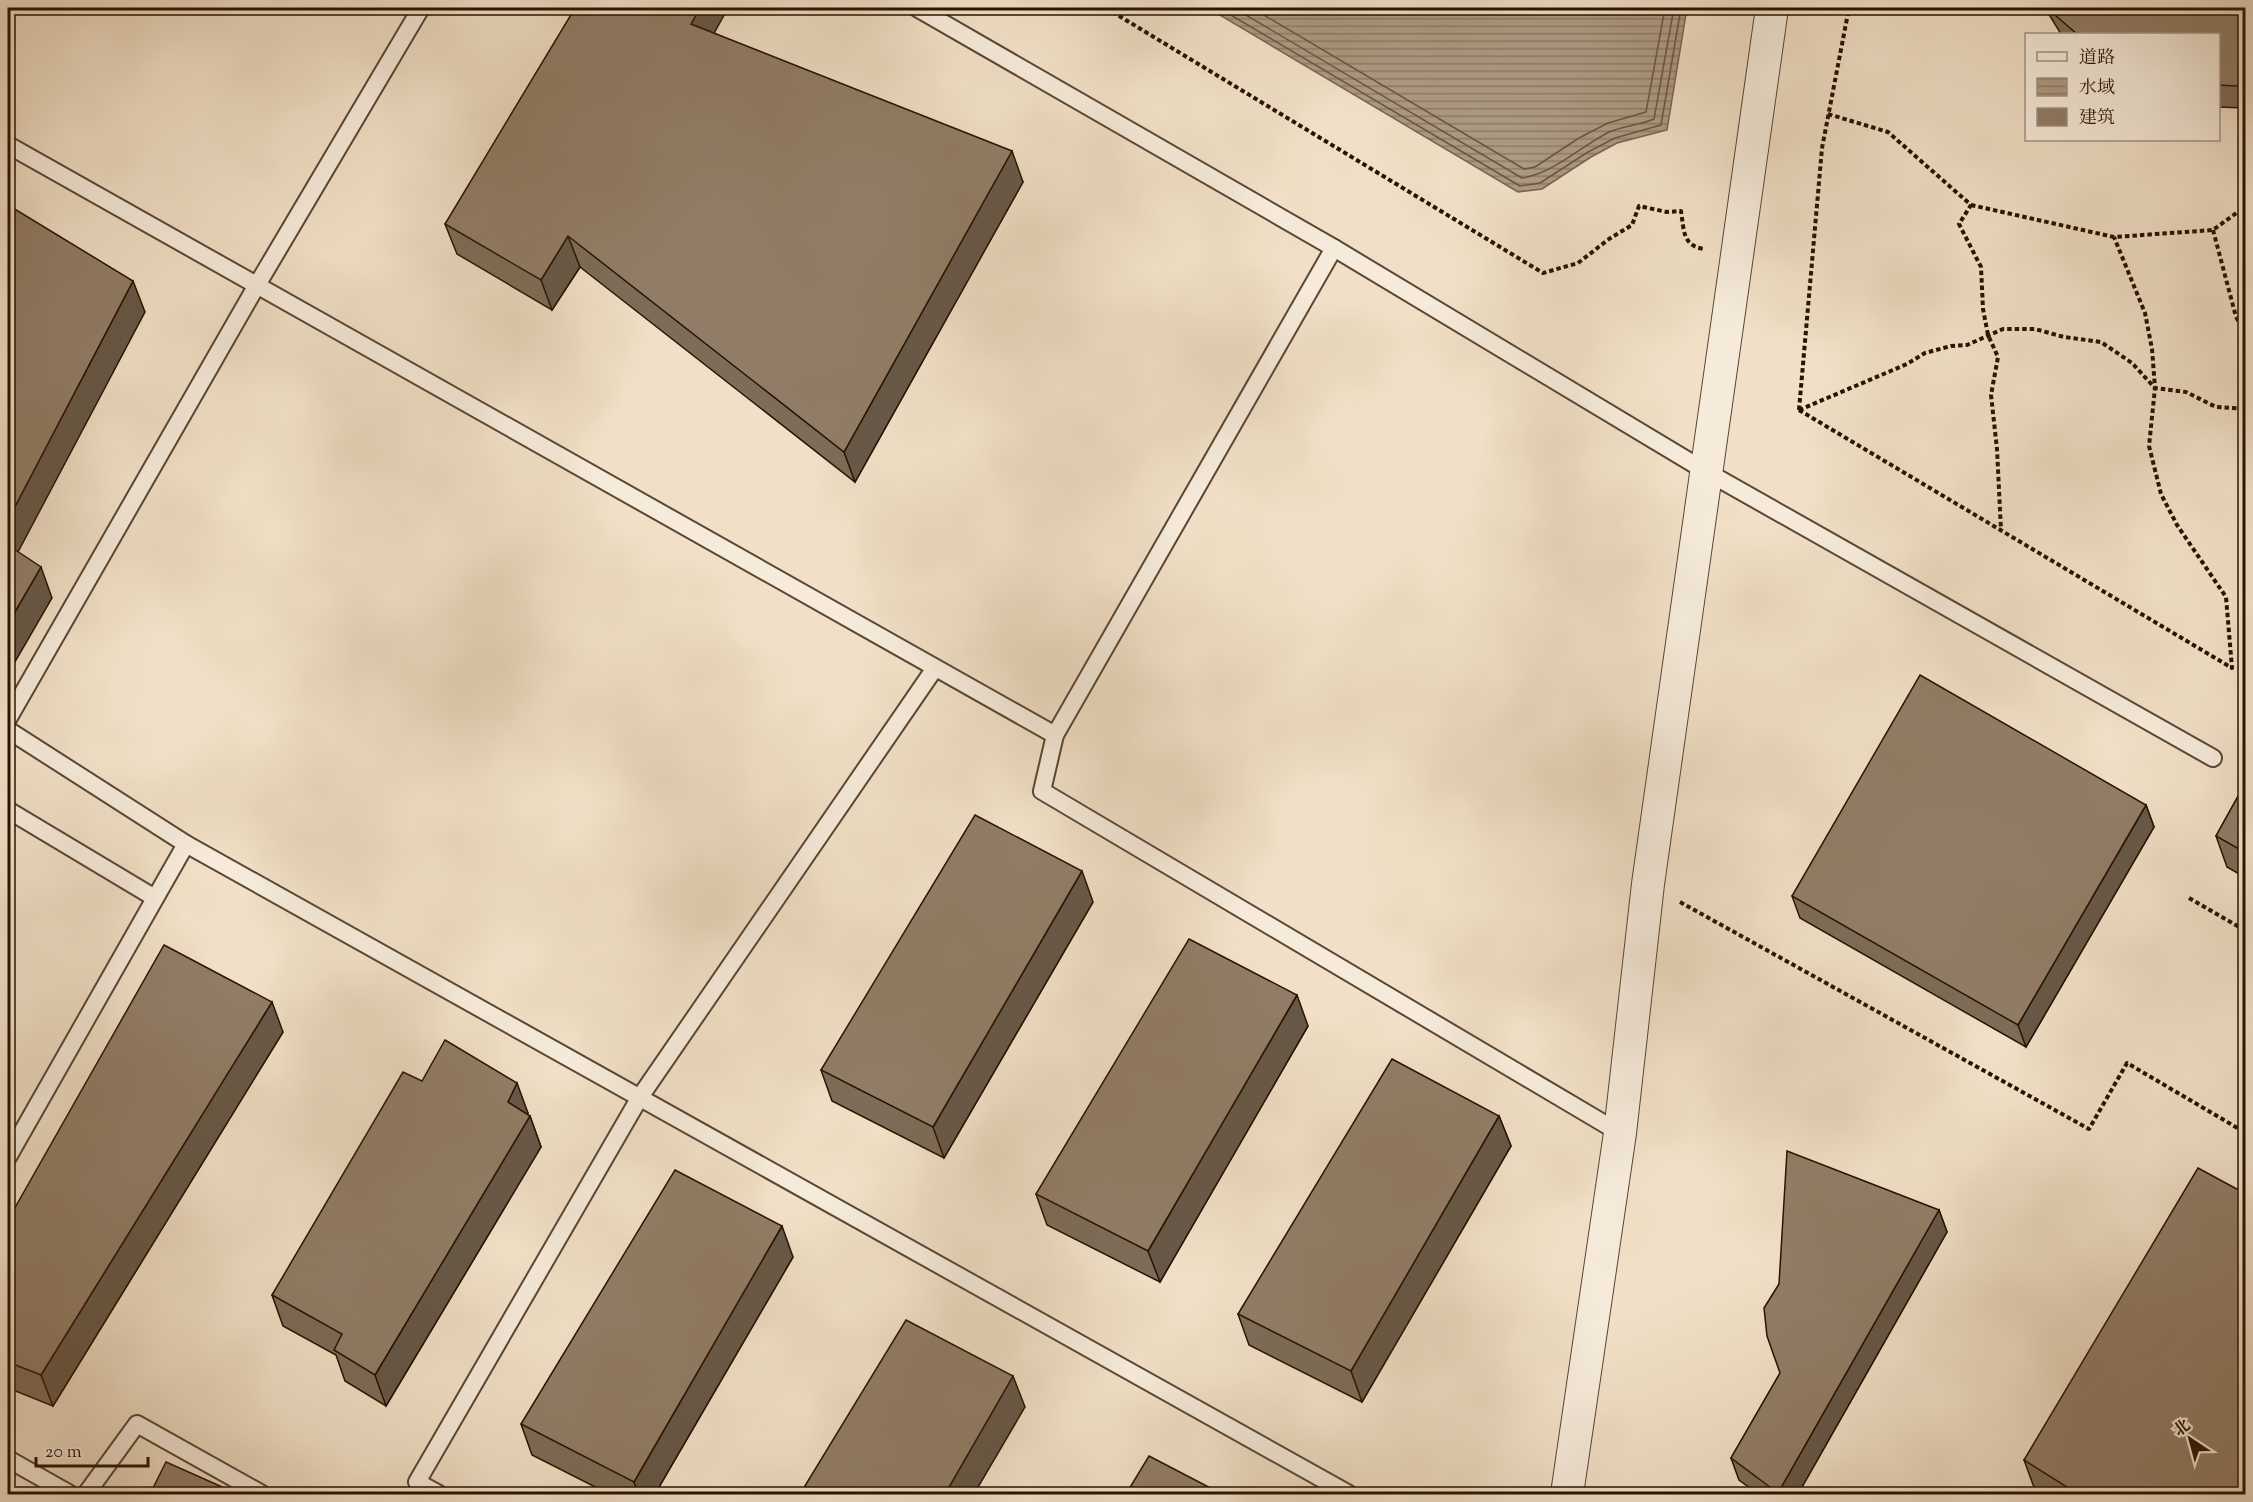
<svg xmlns="http://www.w3.org/2000/svg" width="2253" height="1502" font-family="'Sorts Mill Goudy','Noto Serif SC',serif">
	<style>
		.water { fill: url(#water-rules); stroke: #78644f; stroke-width: 1.5 }
		.lines { fill: none; stroke-linecap: round; stroke-linejoin: round }
		.shore { stroke: #6a5642; stroke-width: 1.5 }
		.lane-casing { stroke: #5a4632; stroke-width: 20 }
		.street-casing { stroke: #5a4632; stroke-width: 34 }
		.path { stroke: #281200; stroke-width: 4; stroke-dasharray: 4.5 3; stroke-linecap: butt }
		.lane { stroke: #f6ebdb; stroke-width: 16 }
		.street { stroke: #f6ebdb; stroke-width: 32 }
		.wall { fill: #7d6c59; stroke: #281200; stroke-width: 1.5 }
		.shaded-wall { fill: #665848; stroke: #281200; stroke-width: 1.5 }
		.building { fill: #917d67; stroke: #281200; stroke-width: 1.5 }
	</style>
	<defs>
		<pattern id="water-rules" width="6" height="5" patternUnits="userSpaceOnUse" patternTransform="scale(1.5)"><rect width="6" height="5" fill="#ad9a83"/><path d="M0 2.5h6" fill="none" stroke="#8d7c69"/></pattern>
	</defs>
	<rect width="100%" height="100%" fill="#f1e0c7"/>
	<filter id="stains"><feTurbulence type="fractalNoise" baseFrequency=".00333" numOctaves="4"/><feColorMatrix values="0 0 0 0 .2 0 0 0 0 .09 0 0 0 0 .02 0 0 0 .5 -.17"/></filter>
	<radialGradient id="worn" r=".72"><stop offset=".6" stop-color="#630" stop-opacity="0"/><stop offset="1" stop-color="#630" stop-opacity=".3"/></radialGradient>
	<polygon class="water" points="1208,8 1687,8 1667,130 1617,143 1591,157 1542,189 1518,192"/>
	<g class="lines">
		<g class="shore">
			<polyline points="1219,8 1520,186 1540,183 1588,152 1615,138 1661,125 1681,8"/>
			<path d="M1234 8 1522 178C1554 173 1580 147 1609 132 1623 126 1640 125 1654 119L1674 8"/>
			<polyline points="1252,8 1524,169 1535,167 1579,138 1608,123 1646,112 1665,8"/>
		</g>
		<defs>
			<g id="lane">
				<polyline points="917,8 1334,248 1707,472 2213,758"/>
				<polyline points="8,145 1055,735 1334,248"/>
				<polyline points="8,719 257,285 421,8"/>
				<polyline points="8,730 186,844 1349,1494"/>
				<polyline points="1055,735 1042,791 1620,1133"/>
				<polyline points="8,810 155,898"/>
				<polyline points="8,1157 186,844"/>
				<polyline points="8,1459 70,1494"/>
				<polyline points="86,1494 137,1424 262,1494"/>
				<polyline points="439,1494 417,1482 640,1097 935,668"/>
			</g>
			<polyline id="street" points="1567,1494 1620,1133 1648,884 1772,8"/>
		</defs>
		<use href="#lane" class="lane-casing"/>
		<use href="#street" class="street-casing"/>
		<g class="path">
			<path d="M1106 8 1543 273 1578 263 1609 239 1632 225 1639 206 1667 212 1681 211C1684 229 1682 246 1704 249"/>
			<polyline points="1828,114 1888,132 1971,205 1959,224 1981,267 1983,309 1988,335 1998,357 1991,395 1997,449 2001,530"/>
			<polyline points="1971,205 2114,237 2213,230 2246,206"/>
			<polyline points="2213,230 2236,317 2246,334"/>
			<polyline points="1799,410 2232,668 2226,597 2177,525 2161,494 2149,446 2155,388 2152,349 2145,313 2114,237"/>
			<polyline points="1799,410 1907,364 1925,353 1951,346 1967,345 2003,329 2035,329 2064,337 2101,342 2132,363 2155,388 2186,392 2216,407 2246,409"/>
			<polyline points="1799,410 1822,148 1849,8"/>
			<polyline points="2189,898 2246,931"/>
			<polyline points="1680,902 2089,1129 2127,1063 2246,1133"/>
		</g>
		<use href="#lane" class="lane"/>
		<use href="#street" class="street"/>
	</g>
	<g class="wall">
		<polygon points="2045,8 2246,8 2246,108 2218,107 2218,34 2061,34"/>
		<polygon points="714,33 1023,182 855,482 580,267 552,310 457,254 445,224"/>
		<polygon points="2246,782 2246,878 2227,867 2216,836"/>
		<polygon points="2146,805 2154,827 2026,1047 1800,918 1792,896"/>
		<polygon points="1093,902 944,1158 832,1101 821,1070"/>
		<polygon points="1308,1026 1160,1282 1047,1225 1036,1194"/>
		<polygon points="283,1032 53,1406 8,1388 8,1220"/>
		<polygon points="422,1081 528,1113 527,1115 530,1116 541,1147 386,1406 345,1381 336,1355 283,1326 272,1295"/>
		<polygon points="1499,1116 1511,1146 1362,1402 1249,1345 1238,1314"/>
		<polygon points="1939,1210 1947,1232 1798,1494 1758,1494 1739,1480 1731,1458 1780,1373 1779,1284"/>
		<polygon points="793,1257 655,1494 609,1494 532,1455 521,1424"/>
		<polygon points="2024,1460 2246,1494 2042,1494 2035,1490"/>
	</g>
	<g class="shaded-wall">
		<polygon points="700,8 728,8 702,55 691,24"/>
		<polygon points="1012,151 1023,182 855,482 844,452"/>
		<polygon points="568,236 580,267 552,310 541,280"/>
		<polygon points="133,281 145,312 9,569 8,565 8,520"/>
		<polygon points="41,567 52,598 8,674 8,624"/>
		<polygon points="2146,805 2154,827 2026,1047 2018,1025"/>
		<polygon points="1082,871 1093,902 944,1158 933,1127"/>
		<polygon points="1297,995 1308,1026 1160,1282 1148,1251"/>
		<polygon points="272,1002 283,1032 53,1406 41,1375"/>
		<polygon points="517,1083 528,1113 519,1133 508,1102"/>
		<polygon points="530,1116 541,1147 386,1406 375,1375"/>
		<polygon points="1499,1116 1511,1146 1362,1402 1351,1371"/>
		<polygon points="1939,1210 1947,1232 1798,1494 1779,1494 1778,1493"/>
		<polygon points="782,1226 793,1257 655,1494 638,1494 634,1482"/>
		<polygon points="1013,1376 1025,1407 974,1494 945,1494"/>
	</g>
	<g class="building">
		<polygon points="575,8 700,8 691,24 1012,151 844,452 568,236 541,280 445,224"/>
		<polygon points="2050,8 2246,8 2246,84 2236,86 2218,85 2218,34 2077,34 2055,15"/>
		<polygon points="8,205 133,281 8,520"/>
		<polygon points="8,545 41,567 8,624"/>
		<polygon points="1920,675 2146,805 2018,1025 1792,896"/>
		<polygon points="2246,782 2246,853 2216,836"/>
		<polygon points="975,815 1082,871 933,1127 821,1070"/>
		<polygon points="1189,939 1297,995 1148,1251 1036,1194"/>
		<polygon points="164,945 272,1002 41,1375 8,1362 8,1220"/>
		<polygon points="445,1040 517,1083 508,1102 530,1116 375,1375 334,1350 342,1334 272,1295 403,1072 422,1081"/>
		<polygon points="1392,1059 1499,1116 1351,1371 1238,1314"/>
		<polygon points="1787,1151 1939,1210 1778,1493 1731,1458 1780,1373 1767,1336 1764,1308 1779,1284"/>
		<polygon points="2198,1168 2246,1194 2246,1494 2078,1494 2024,1460"/>
		<polygon points="675,1170 782,1226 634,1482 521,1424"/>
		<polygon points="906,1320 1013,1376 945,1494 800,1494"/>
		<polygon points="1149,1456 1222,1494 1126,1494"/>
		<polygon points="166,1462 238,1494 150,1494"/>
	</g>
	<rect width="2253" height="1502" fill="none" stroke="#f1e0c7" stroke-width="30"/>
	<rect x="9" y="9" width="2235" height="1484" fill="none" stroke="#281200" stroke-width="3"/>
	<rect x="15" y="15" width="2223" height="1472" fill="none" stroke="#281200" stroke-width="1.5"/>
	<rect x="2025" y="33" width="195" height="108" fill="#f6ebdb" stroke="#a49483" stroke-width="1.5"/>
	<rect x="2037" y="52" width="30" height="9" fill="#f6ebdb" stroke="#a49483" stroke-width="1.5"/>
	<text x="2079" y="63" font-size="18" fill="#281200">道路</text>
	<rect x="2037" y="78" width="30" height="18" fill="url(#water-rules)" stroke="#a49483" stroke-width="1.5"/>
	<text x="2079" y="93" font-size="18" fill="#281200">水域</text>
	<rect x="2037" y="108" width="30" height="18" fill="#917d67" stroke="#a49483" stroke-width="1.5"/>
	<text x="2079" y="123" font-size="18" fill="#281200">建筑</text>
	<g transform="translate(2190 1439) rotate(324)" stroke="#f6ebdb" stroke-width="4.5" paint-order="stroke">
	<path d="M0-4.5L10 22L0 15L-10 22Z" fill="#281200"/>
	<text y="-9" font-size="16" font-weight="bold" text-anchor="middle" fill="#281200">北</text>
	</g>
	<path d="M36 1457v9h112v-9" fill="none" stroke="#281200" stroke-width="3"/>
	<text x="45" y="1457" font-size="18" fill="#281200" stroke="#f6ebdb" stroke-width="4.5" paint-order="stroke">20 m</text>
	<rect width="100%" height="100%" filter="url(#stains)"/>
	<rect width="100%" height="100%" fill="url(#worn)"/>
</svg>
